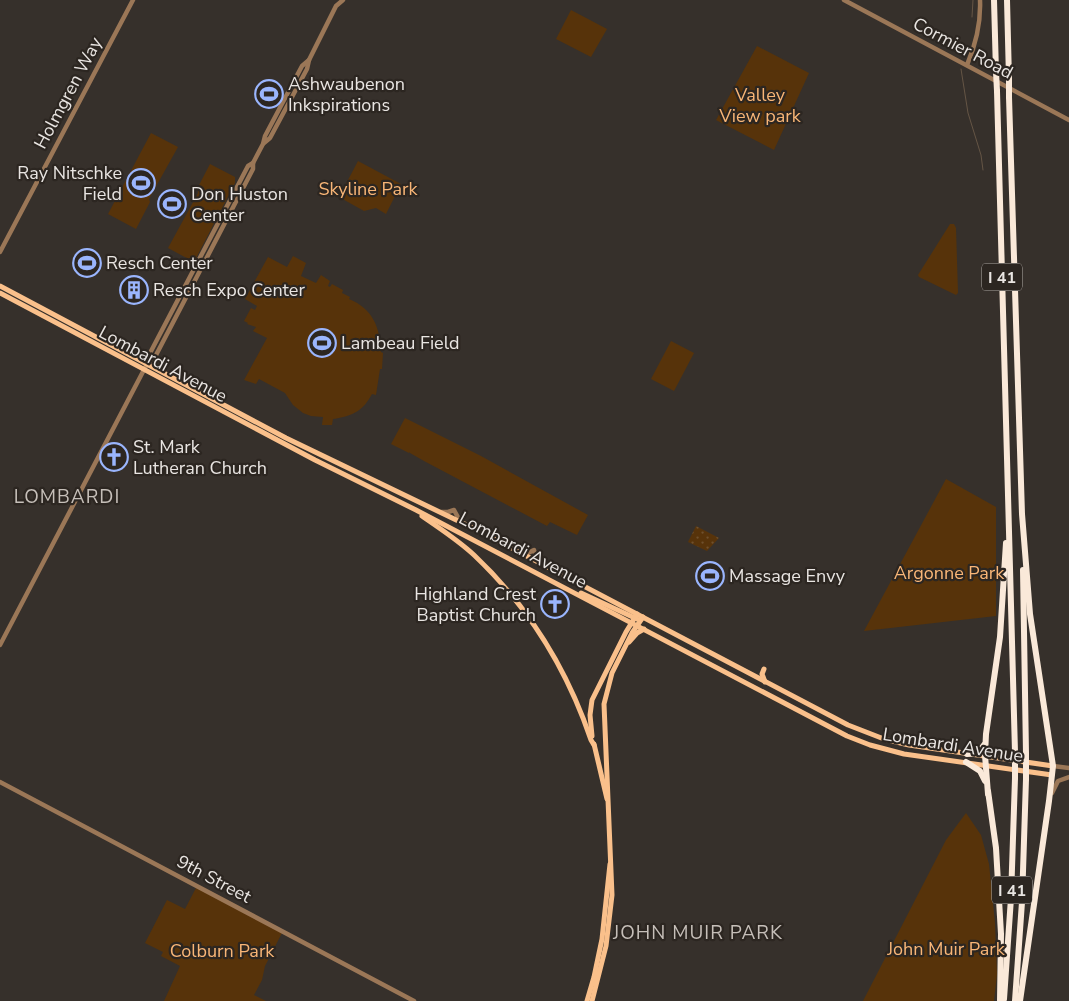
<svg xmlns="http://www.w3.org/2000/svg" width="1069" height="1001" font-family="'Nunito Sans',sans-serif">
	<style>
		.grass { fill: url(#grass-dots) }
		.park { fill: #57330a }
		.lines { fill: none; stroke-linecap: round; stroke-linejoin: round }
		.stream { stroke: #655545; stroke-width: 1 }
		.minor { stroke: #9b7757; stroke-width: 4.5 }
		.major { stroke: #fac08b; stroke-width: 5 }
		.highway { stroke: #fae9d9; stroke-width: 6 }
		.highway-bridge { stroke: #fae9d9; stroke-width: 6 }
		.labels { text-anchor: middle; stroke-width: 4.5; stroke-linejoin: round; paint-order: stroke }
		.shield { fill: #2c2621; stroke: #b0aca8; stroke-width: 1 }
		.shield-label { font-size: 16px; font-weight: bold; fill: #e9e5e2 }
		.street-label { font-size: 18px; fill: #e9e5e2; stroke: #2c2621 }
		.poi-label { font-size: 18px; fill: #e9e5e2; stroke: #2c2621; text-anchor: start }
		.park-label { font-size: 18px; fill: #f9b677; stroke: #2c2621 }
		.neighbourhood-label { font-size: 19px; letter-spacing: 1px; fill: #c6bfb9; stroke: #2c2621 }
	</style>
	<defs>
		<pattern id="grass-dots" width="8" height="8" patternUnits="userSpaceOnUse" patternTransform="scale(1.25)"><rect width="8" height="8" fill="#57330a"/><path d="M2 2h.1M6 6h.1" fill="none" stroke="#6f502d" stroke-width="1.8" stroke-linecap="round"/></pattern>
	</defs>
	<rect width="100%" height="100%" fill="#36302b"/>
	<polygon class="grass" points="696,526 719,538 707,551 688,542"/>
	<g class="park">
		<polygon points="571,10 607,29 591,57 556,39"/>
		<polygon points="757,46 809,73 774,150 716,120"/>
		<polygon points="151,133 178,147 149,199 150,202 136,229 108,214"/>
		<polygon points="358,161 401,184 386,214 376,208 364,211 339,197"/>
		<polygon points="210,164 235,177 235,183 194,262 168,248 198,193 198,187"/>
		<polygon points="950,224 954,224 956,228 958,293 956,295 919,277 918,275"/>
		<path d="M293 256 306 263 301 276 316 283 321 275 330 281 328 286 330 287 332 284 343 290 342 293 350 297 349 299C373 309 380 327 381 352L383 353 382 369H380L376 395 372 394C363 411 353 416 333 419L332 425H322L323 417 311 416 303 413 293 405 285 393 259 379 256 384 244 380 267 338 253 331 256 327 247 324 248 323 244 321 251 308 255 310 257 306 245 299 268 257 287 267Z"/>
		<polygon points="671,341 694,353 674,391 651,379"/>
		<polygon points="405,418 481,456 588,515 577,535 550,522 547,526 424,461 410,453 410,452 409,453 391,444"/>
		<polygon points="946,479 996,507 996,616 864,631"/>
		<polygon points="966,813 981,835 989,864 995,923 997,974 994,1001 863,1001 946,840"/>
		<polygon points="197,886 283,931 265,966 262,980 254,995 266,1001 164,1001 180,966 161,956 163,952 145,943 167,900 185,909"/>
	</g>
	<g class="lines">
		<g class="stream">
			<polyline points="972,17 973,0"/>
			<polyline points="961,69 968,113 981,155 983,170"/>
		</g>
		<g class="minor">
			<polyline points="844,0 1069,120"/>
			<path d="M967 65C976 44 981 23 980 0"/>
			<polyline points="264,143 270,138 307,69 309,60 336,6 343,0"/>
			<polyline points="0,252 133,0"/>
			<polyline points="147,364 155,357 253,169 253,163 263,144 265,136 302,66 309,60"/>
			<polyline points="441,512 448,512 454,510 460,521"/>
			<polyline points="521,553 528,553 534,550 536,557 540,562"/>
			<polyline points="0,645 147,364 149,355 248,166 253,163"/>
			<polyline points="1053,766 1069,768"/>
			<polyline points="0,782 414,1001"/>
			<polyline points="1052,793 1058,781 1069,777"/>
		</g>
		<g class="major">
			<polyline points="0,286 286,438 477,530 848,725 884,739 909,745 1053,766"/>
			<polyline points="0,293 315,460 416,510 847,736 870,745 904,754 1052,775"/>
			<path d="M422 516C439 528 458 540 474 555 529 607 567 669 591 740L594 745"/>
			<polyline points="581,593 637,619"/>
			<polyline points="629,642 637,633 644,629"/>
			<polyline points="764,669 762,674 765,682"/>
			<polyline points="592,736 590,715 592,700 626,632 637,614"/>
			<polyline points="594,744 607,799"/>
			<polyline points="587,1001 594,977 602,939 610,864"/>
			<polyline points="592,1001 606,946 612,895 604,704 612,673 632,633 643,617"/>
		</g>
		<g class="highway">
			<polyline points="994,0 996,72"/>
			<polyline points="1007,0 1009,79"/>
			<polyline points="997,91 1015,752"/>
			<polyline points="1009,97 1022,514 1030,614 1053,766 1049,801 1020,1001"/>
			<polyline points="1023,570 1026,754"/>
			<polyline points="967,754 978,753 984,745"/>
			<polyline points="966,762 980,771 985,781"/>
			<polyline points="988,791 996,848 1001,934 1000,1001"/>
			<polyline points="988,794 985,755 986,734 1000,637 1006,543"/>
			<polyline points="1004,999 1011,898 1015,778"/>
			<polyline points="1015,1001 1022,902 1026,779"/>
		</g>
		<g class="highway-bridge">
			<polyline points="996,72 997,91"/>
			<polyline points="1009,79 1009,97"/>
			<polyline points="1015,752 1015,778"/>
			<polyline points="1026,754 1026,779"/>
		</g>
	</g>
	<defs>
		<symbol id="stadium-ring" viewBox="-11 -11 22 22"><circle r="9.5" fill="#2c2621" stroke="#9ab5fd" stroke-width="1.5"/><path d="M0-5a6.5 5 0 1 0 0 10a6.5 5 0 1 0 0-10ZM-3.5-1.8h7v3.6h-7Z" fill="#9ab5fd"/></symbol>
		<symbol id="building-ring" viewBox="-11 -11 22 22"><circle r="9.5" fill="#2c2621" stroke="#9ab5fd" stroke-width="1.5"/><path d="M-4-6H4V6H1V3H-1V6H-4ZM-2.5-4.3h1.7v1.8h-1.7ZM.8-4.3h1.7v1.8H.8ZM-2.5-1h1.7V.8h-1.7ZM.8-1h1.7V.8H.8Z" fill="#9ab5fd"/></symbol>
		<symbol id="church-ring" viewBox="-11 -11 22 22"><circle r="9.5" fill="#2c2621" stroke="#9ab5fd" stroke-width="1.5"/><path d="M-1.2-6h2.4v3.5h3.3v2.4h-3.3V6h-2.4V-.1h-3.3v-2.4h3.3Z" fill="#9ab5fd"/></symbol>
	</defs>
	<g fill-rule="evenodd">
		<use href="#stadium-ring" x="253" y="78" width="32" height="32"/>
		<use href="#stadium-ring" x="125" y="167" width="32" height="32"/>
		<use href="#stadium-ring" x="156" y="188" width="32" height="32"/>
		<use href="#stadium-ring" x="71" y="247" width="32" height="32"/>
		<use href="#building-ring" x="118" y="274" width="32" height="32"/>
		<use href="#stadium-ring" x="306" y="327" width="32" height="32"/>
		<use href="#church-ring" x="98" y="441" width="32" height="32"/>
		<use href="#stadium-ring" x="694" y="560" width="32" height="32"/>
		<use href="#church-ring" x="539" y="588" width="32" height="32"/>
	</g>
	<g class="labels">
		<g class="shield">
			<rect x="982" y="263.5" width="40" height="27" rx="4"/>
			<rect x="992" y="876.5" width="40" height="27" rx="4"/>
		</g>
		<g class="shield-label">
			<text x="1002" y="283">I 41</text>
			<text x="1012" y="896">I 41</text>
		</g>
		<g class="street-label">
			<text transform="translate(963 48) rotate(28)" y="6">Cormier Road</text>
			<text transform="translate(68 93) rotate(-62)" y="6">Holmgren Way</text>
			<text transform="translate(163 364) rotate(28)" y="6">Lombardi Avenue</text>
			<text transform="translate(523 550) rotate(28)" y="6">Lombardi Avenue</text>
			<text transform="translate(953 745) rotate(9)" y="6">Lombardi Avenue</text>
			<text transform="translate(214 879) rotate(28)" y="6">9th Street</text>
		</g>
		<g class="poi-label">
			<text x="288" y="90">Ashwaubenon<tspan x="288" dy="21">Inkspirations</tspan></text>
			<text x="122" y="179" text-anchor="end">Ray Nitschke<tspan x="122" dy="21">Field</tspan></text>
			<text x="191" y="200">Don Huston<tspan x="191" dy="21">Center</tspan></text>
			<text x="106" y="269">Resch Center</text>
			<text x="153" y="296">Resch Expo Center</text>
			<text x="341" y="349">Lambeau Field</text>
			<text x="133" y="453">St. Mark<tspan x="133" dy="21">Lutheran Church</tspan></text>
			<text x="729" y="582">Massage Envy</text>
			<text x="536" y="600" text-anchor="end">Highland Crest<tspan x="536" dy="21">Baptist Church</tspan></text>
		</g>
		<g class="park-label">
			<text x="760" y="101">Valley<tspan x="760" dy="21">View park</tspan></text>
			<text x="368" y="195">Skyline Park</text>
			<text x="949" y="579">Argonne Park</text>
			<text x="946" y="955">John Muir Park</text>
			<text x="222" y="957">Colburn Park</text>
		</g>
		<g class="neighbourhood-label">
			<text x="67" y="503">LOMBARDI</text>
			<text x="698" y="939">JOHN MUIR PARK</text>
		</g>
	</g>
</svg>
